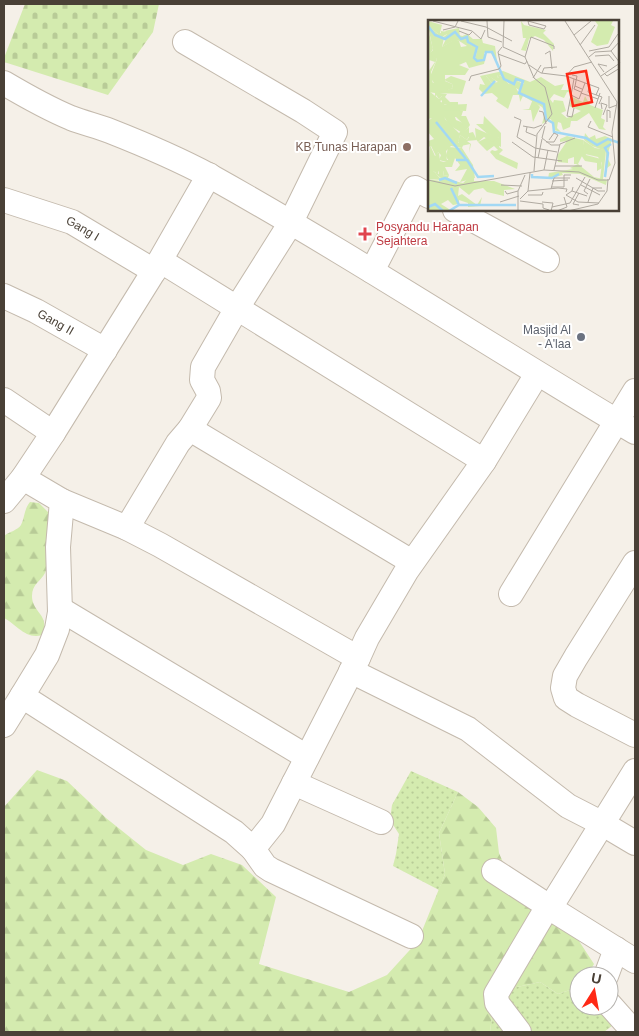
<svg xmlns="http://www.w3.org/2000/svg" width="639" height="1036" font-family="Helvetica,sans-serif">
	<style>
		.grass { fill: url(#grass-dots) }
		.forest { fill: url(#forest-firs) }
		.cemetery { fill: url(#cemetery-stones) }
		.lines { fill: none; stroke-linecap: round; stroke-linejoin: round }
		.street-casing { stroke: #c4baad; stroke-width: 26 }
		.street { stroke: #fff; stroke-width: 24 }
		.education-dot { fill: #8d6e63; stroke: #fff; stroke-width: 2 }
		.health-dot { fill: #e0444e; stroke: #fff; stroke-width: 2 }
		.worship-dot { fill: #6b7280; stroke: #fff; stroke-width: 2 }
		.labels { text-anchor: middle; stroke-width: 4; stroke-linejoin: round; paint-order: stroke }
		.education-label { font-size: 12px; fill: #785e54; stroke: #fff; text-anchor: end }
		.health-label { font-size: 12px; fill: #be3a42; stroke: #fff; text-anchor: start }
		.street-label { font-size: 12px; fill: #494036; stroke: #fff }
		.worship-label { font-size: 12px; fill: #5b616d; stroke: #fff; text-anchor: end }
		.inset-river { fill: none; stroke: #a2d8f4; stroke-width: 2.5 }
		.inset-road { fill: none; stroke: #b0aaa1; stroke-width: 1 }
		.view { fill: #ff2915; fill-opacity: 0.15; stroke: #ff2915; stroke-width: 2.5 }
		.inset-edge { fill: none; stroke: #494036; stroke-width: 2.5 }
	</style>
	<defs>
		<pattern id="grass-dots" width="8" height="8" patternUnits="userSpaceOnUse" patternTransform="scale(1.25)"><rect width="8" height="8" fill="#d4ebaf"/><path d="M2 2h.1M6 6h.1" fill="none" stroke="#b8cb97" stroke-width="1.8" stroke-linecap="round"/></pattern>
		<pattern id="forest-firs" width="22" height="20" patternUnits="userSpaceOnUse" patternTransform="scale(1.25)"><rect width="22" height="20" fill="#d4ebaf"/><path d="M5 1l3.5 6h-7zM16 11l3.5 6h-7z" fill="#b8cb97"/></pattern>
		<pattern id="cemetery-stones" width="16" height="16" patternUnits="userSpaceOnUse" patternTransform="scale(1.25)"><rect width="16" height="16" fill="#d4ebaf"/><path d="M2 7V4a2 2 0 0 1 4 0v3zM10 15v-3a2 2 0 0 1 4 0v3z" fill="#b8cb97"/></pattern>
	</defs>
	<rect width="100%" height="100%" fill="#f5f0e8"/>
	<g class="grass">
		<polygon points="411,771 458,792 439,833 445,874 439,890 393,866 396,854 399,834 390,820 392,805"/>
		<polygon points="540,982 558,994 579,987 579,1006 609,1006 609,985 630,1012 604,1032 490,1032 495,992"/>
	</g>
	<g class="forest">
		<path d="M30 502 39 503 50 514C49 530 52 559 45 573 41 581 32 584 32 596 32 613 51 615 42 635 26 640 16 624 4 618V536C9 532 18 530 21 525 25 517 24 509 30 502Z"/>
		<polygon points="37,770 67,781 106,818 146,850 183,865 211,854 242,865 276,897 259,964 349,992 387,975 418,941 445,874 439,833 458,792 478,807 496,828 499,853 513,886 577,938 594,964 587,976 579,976 579,987 558,994 540,982 495,992 490,1032 4,1032 4,807"/>
	</g>
	<polygon class="cemetery" points="25,4 159,4 153,32 108,95 4,62 4,58"/>
	<g class="lines">
		<defs>
			<g id="street">
				<polyline points="185,42 303,111 335,132 290,224 237,308 203,367 202,380 208,391 209,398 190,429"/>
				<path d="M4 83C26 96 47 108 71 118 84 123 97 126 110 131 143 144 180 160 210 176 355 257 493 348 635 432"/>
				<path id="s1" d="M4 200 72 222 154 271"/>
				<polyline points="455,210 547,260"/>
				<polyline points="161,261 484,461"/>
				<polyline points="372,271 415,188 429,196"/>
				<path id="s2" d="M4 296 36 311 105 350"/>
				<polyline points="4,400 53,433"/>
				<polyline points="23,478 62,501 58,547 60,612 57,629 47,655 22,696 234,832 253,849 273,824 358,658 367,638 407,570 484,461 537,374"/>
				<polyline points="4,501 23,478 53,433 154,271 209,175"/>
				<polyline points="62,501 127,528"/>
				<polyline points="635,563 576,657 565,676 563,688 566,698 577,705 635,735"/>
				<polyline points="511,594 635,391"/>
				<polyline points="60,609 307,757"/>
				<polyline points="358,658 160,545 127,528 178,443 190,429 412,562"/>
				<polyline points="351,671 468,729 568,806 603,824 635,843"/>
				<polyline points="4,725 22,696"/>
				<polyline points="635,771 550,908 635,961"/>
				<polyline points="294,783 381,822"/>
				<polyline points="253,849 265,866 271,870 411,936"/>
				<polyline points="494,871 548,906 496,994 497,1003 519,1032"/>
				<polyline points="606,976 616,949"/>
				<polyline points="609,1004 634,1032"/>
			</g>
		</defs>
		<use href="#street" class="street-casing"/>
		<use href="#street" class="street"/>
	</g>
	<circle class="education-dot" cx="407" cy="147" r="5"/>
	<path class="health-dot" d="M362.5 226.5h5v5h5v5h-5v5h-5v-5h-5v-5h5z"/>
	<circle class="worship-dot" cx="581" cy="337" r="5"/>
	<g class="labels">
		<g class="education-label">
			<text x="397" y="151">KB Tunas Harapan</text>
		</g>
		<g class="health-label">
			<text x="376" y="231">Posyandu Harapan<tspan x="376" dy="14">Sejahtera</tspan></text>
		</g>
		<g class="street-label">
			<text dy="4" stroke="none"><textPath href="#s1" startOffset="84">Gang I</textPath></text>
			<text dy="4" stroke="none"><textPath href="#s2" startOffset="58">Gang II</textPath></text>
		</g>
		<g class="worship-label">
			<text x="571" y="334">Masjid Al<tspan x="571" dy="14">- A'laa</tspan></text>
		</g>
	</g>
	<g transform="translate(428 20)">
		<rect width="191" height="191" fill="#f5f0e8"/>
		<path d="M93 1 96 5 118 10 115 13 126 24 125 31 116 20 107 16 101 19 98 31 93 30 98 18H95ZM167 1H185L183 5 187 7 180 24 169 26 163 22 170 5ZM0 6 15 18 19 14H13V11L25 13 16 18 14 27 24 21H31L33 27 39 26 25 17 30 15 39 17 44 27H50L47 40H57L56 44 41 48 38 42 31 45 41 49 37 55H17V61L24 64 25 68 12 73 19 74 17 77 22 82H30V87L14 84V76L11 79 8 75 7 79V73L0 72V61L6 63 2 57 9 39 0 35 5 30ZM59 55H69L70 58 72 55 81 64 89 65V61L96 64 91 70 88 68 92 75 91 79V75H85L80 89 68 81 70 78 64 73 56 74 51 69 52 64 57 65 52 56H58L64 63 70 62ZM105 79 112 87 105 102 103 90H94L101 89ZM29 89 35 91 33 97H27L28 100 38 104 37 111 41 107V113L45 112 49 120 39 121 43 124 41 133 42 124 33 126 30 122 32 115 39 120 41 117 21 105 15 95 16 90ZM48 104H55L61 110 65 119 71 117V127L75 130 71 134 90 143 89 149 68 139 62 132 64 130 67 131 70 130 66 126 59 131 50 122 62 116ZM155 120 167 128 178 130 175 159H172L174 143 170 137 157 134ZM2 125 7 136 11 132 12 141 16 142 21 141 18 137 20 127 34 128 45 145 47 158 32 162 39 149 27 151 32 145 27 138 24 147H17L21 155 15 156 16 151H10V154L5 151 14 160 0 159Z" fill="#d4ebaf"/>
		<path d="M0 1 14 5 12 13 19 14 14 17 24 15 16 11 31 8 32 17 39 14 45 19H54L55 23 67 26 69 41 61 31 56 33V40H47L50 27 44 28 42 24 41 28 39 17 27 22 26 28 24 30 25 21 14 27 19 17 15 18 8 15 10 14 0 6ZM0 9 5 29 2 34 9 39 3 52 5 65 0 61V52L7 42 1 40 0 35ZM75 51 102 62 113 57 127 66 136 64 133 70H142L144 73 139 72 136 78 126 74 122 79 125 83 126 80 135 81 138 91 133 93 139 98 153 91 141 86 144 77 155 82 157 76 162 85 175 90 173 98 177 100 175 107 178 110 171 109 161 93 149 101H143L142 107 135 110 133 103 130 102 129 108 133 112 126 110 123 99 114 104 117 92 114 87 95 76 92 82 91 70 96 63 89 61V65L85 67 72 55 70 58 69 55H60L68 61 64 63 58 56H52ZM23 56 38 61 34 74 8 73 25 68 24 64 16 60ZM1 71 11 79 14 76 15 80 12 81 17 85 39 84 38 91 16 90 17 99 31 113 34 110 29 107 35 104 27 96H38L42 105 37 112 41 116 39 120 32 115 30 123H36L34 128 23 126 18 131 19 135 25 134 23 138 18 136 19 140H25L23 143 11 140 13 135 10 132 9 138 3 126 0 127V121L6 119 0 112V101L4 98 0 99ZM56 96 73 113V127L69 125 71 117 64 122 56 117 50 122 48 119 47 108 63 115 55 107ZM157 113 161 118 167 115 168 119 177 116 184 119 179 137 183 145 179 148 177 159 178 131 164 126 156 120ZM139 116 155 120 158 135 173 139 174 148 169 151V143L157 141 151 132 154 136 150 144 166 157 179 160 178 165 152 154 134 153 135 155 120 159 121 153 145 149 142 148 150 144H146V137L140 139V143L130 142 129 136 139 121 132 122V119ZM10 150H16L15 156 21 155 20 158 26 161 35 163 46 153V161H66L87 169 76 170V176L59 172 55 168 46 170 41 175 31 167 30 176 34 174 49 185 54 177 52 186 40 187V183L31 180V184L25 185 20 180 13 184 24 191H0V154V159L12 161 14 159 4 151 11 154Z" fill="#d4ebaf"/>
		<path class="inset-river" d="M0 6 7 15 17 19 27 12 33 19 39 17 40 22 49 27 46 38 49 41 56 40 58 32H64L76 59 86 64 88 59 95 61 91 73 116 84 118 99 125 103 126 112 158 118 169 125 180 119 192 123M53 76 67 61M8 102 38 139M28 140H39L50 157 66 156M104 154V157L124 158 131 154M177 157 180 133 177 128 183 124M11 160 17 158 29 163M23 168 31 185M0 187 7 184 15 191M21 191 31 185H88"/>
		<path class="inset-road" d="M5 1 44 11 53 19 57 10M33 1 58 7 84 21M59 1 60 17 74 22M76 1 75 27 97 37 106 58 117 67 124 94 109 114 106 151M100 1 118 6 116 9M100 1 101 5 116 9M15 10 27 7 30 1M31 11 41 15 44 12M146 15 163 1M152 25 167 5M161 31 181 27 190 14M70 34 97 44 99 41M117 34 122 31 124 49M167 36 181 35 186 41M97 37 103 17 126 26V29M161 37 167 32 183 31 192 21M101 45 113 53 138 56 171 68 168 75M176 52 170 44 179 46M114 53 116 48 129 47M176 53 179 56 192 48M144 55 149 56 147 66M138 56 146 47 164 42M173 56 192 43 183 31M105 58 113 45M146 59 143 75 151 79 157 63M41 61 43 56 71 49 73 46 70 32 74 27M162 64 160 72 174 77 171 84M153 72 146 69 147 66 154 69M153 73 170 79M143 75 139 96 144 97 146 88M181 76V88L189 85M167 88 172 73M174 89 173 83 179 85 175 95M111 91 115 92 118 104M86 97 93 100 89 117 107 128 129 132M163 101 160 107 185 117M179 102V90L182 91V98M95 106 106 108 114 105M117 106 114 118 123 125H132M99 107 98 112 108 116M84 122 105 137 134 141M118 122H126L130 115 126 113 121 120M110 138 114 119M127 146H154M116 150 120 130M126 150 132 124 147 118M148 158 170 171H177M0 160 27 166 116 150 151 152 170 160H181L187 143 184 112 189 82 137 1M124 161 140 160M73 165 94 166M153 165 172 175M123 167H136V155H143M145 167 144 171 159 176M123 169 126 158H142M77 171 79 174 90 171M100 171 130 168 139 169 138 172M144 171 138 175 150 182 171 183M160 174 156 171 162 159M100 175H114L115 172M92 179 100 171 102 153M92 181 115 184V188L121 190M72 182 91 176M114 182 125 183 123 191M160 182 165 168H174M151 185 145 184 151 173M124 187 142 183 157 157M90 191V171L97 155M129 191 139 187 136 177M140 191 170 184 179 171 180 159"/>
		<path class="view" d="M158 51 164 82 145 86 139 54Z"/>
		<rect width="191" height="191" class="inset-edge"/>
	</g>
	<rect width="639" height="1036" fill="none" stroke="#494036" stroke-width="10"/>
	<g transform="translate(594 991) rotate(11)"><circle r="24" fill="#ffffff" stroke="#b6b3af"/>
	<path d="M0-4L9 19L0 12L-9 19Z" fill="#ff2915"/>
	<text y="-8" font-size="14" font-weight="bold" text-anchor="middle" fill="#494036">U</text>
	</g>
</svg>
